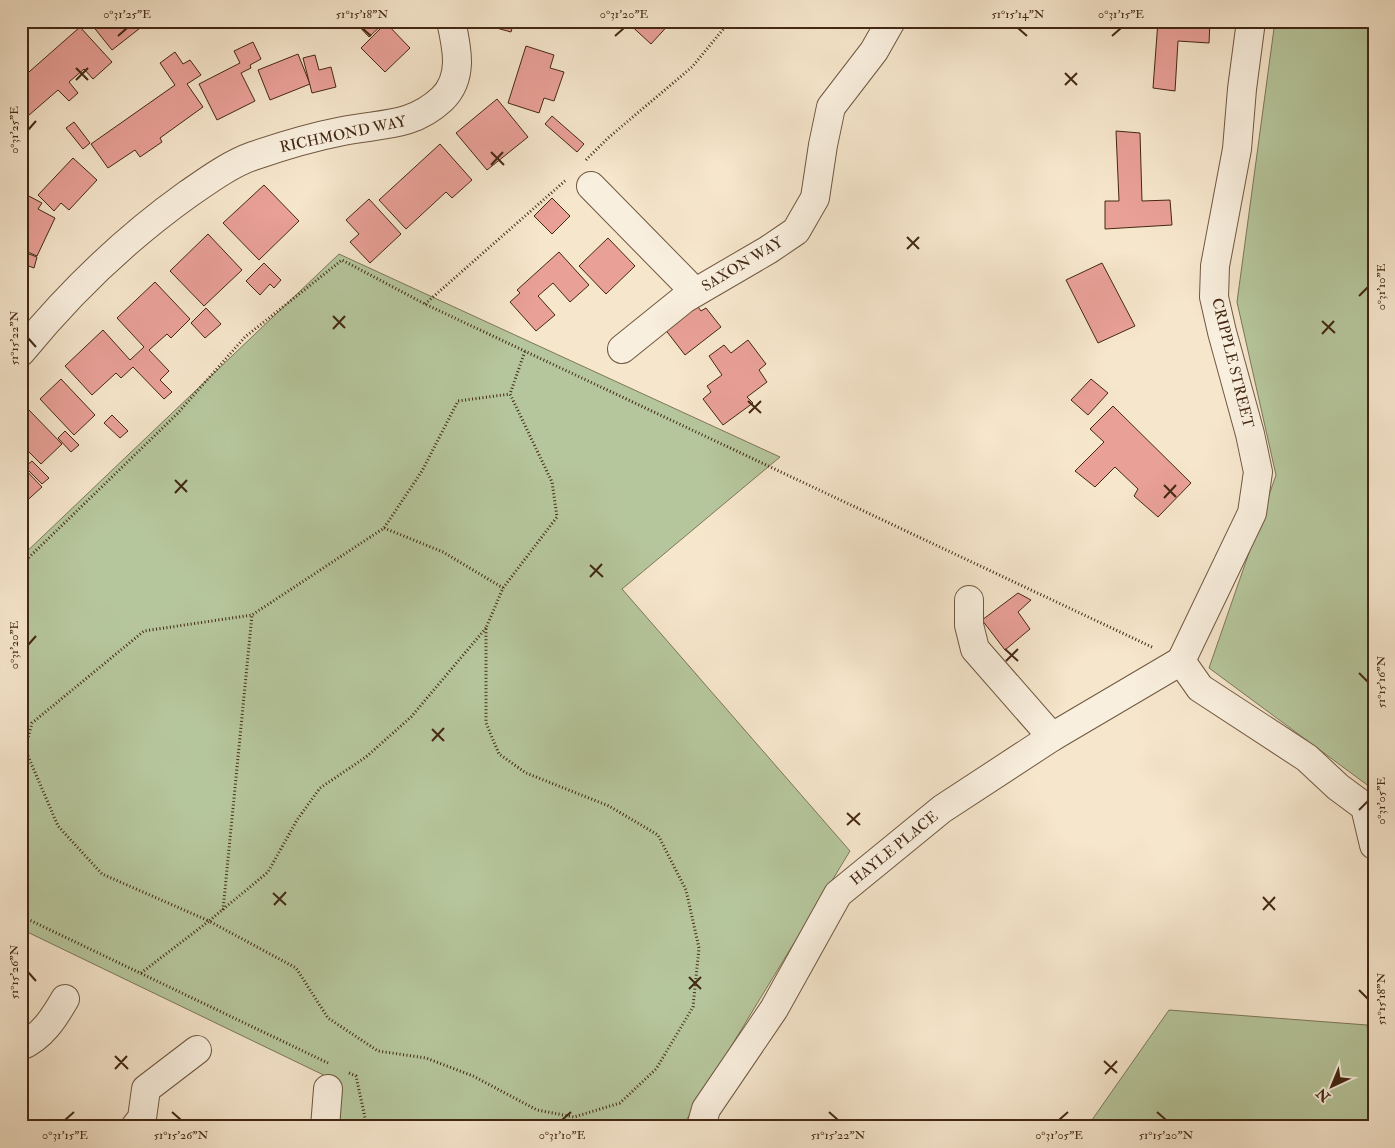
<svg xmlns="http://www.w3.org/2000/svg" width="1395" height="1148" font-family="'IM FELL Double Pica',serif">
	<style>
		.green { fill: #b6c69c; stroke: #7c7758 }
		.building { fill: #e9a097; stroke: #432813 }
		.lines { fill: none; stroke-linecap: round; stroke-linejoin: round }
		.minor-casing { stroke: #705841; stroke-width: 30 }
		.path { stroke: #432813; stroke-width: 3; stroke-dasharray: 1 2.5; stroke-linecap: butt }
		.minor { stroke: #f9efde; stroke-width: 28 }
		.ticks { fill: none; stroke: #432813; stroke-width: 2 }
		.labels { text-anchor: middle; stroke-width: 4; stroke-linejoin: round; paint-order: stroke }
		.street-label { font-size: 15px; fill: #432813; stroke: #f9efde }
		.neatline { fill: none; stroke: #432813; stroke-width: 2 }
		.ticks-label { font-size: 12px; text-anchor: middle; fill: #432813 }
	</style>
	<rect width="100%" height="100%" fill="#f6e6cc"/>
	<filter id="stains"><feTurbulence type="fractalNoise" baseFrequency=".004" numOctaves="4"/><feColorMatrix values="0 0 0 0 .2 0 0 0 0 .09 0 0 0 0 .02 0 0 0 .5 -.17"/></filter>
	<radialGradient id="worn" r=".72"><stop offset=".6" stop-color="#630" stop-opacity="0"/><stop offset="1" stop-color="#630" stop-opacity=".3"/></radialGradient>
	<g class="green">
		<polygon points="1275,21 1374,21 1374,790 1209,668 1276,475 1237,302"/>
		<polygon points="339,254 780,457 622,589 850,851 682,1127 334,1127 338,1082 21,929 21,557"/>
		<polygon points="1169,1010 1367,1025 1374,1086 1374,1127 1087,1127"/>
	</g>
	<g class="building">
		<polygon points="97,21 140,21 144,25 112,50 92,25"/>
		<polygon points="155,21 166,21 160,26"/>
		<polygon points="354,21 386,21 369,37"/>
		<polygon points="483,21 514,21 511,32 482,24"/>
		<polygon points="626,21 672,21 651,44"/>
		<polygon points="1158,21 1210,21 1209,43 1178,41 1175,91 1153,88"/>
		<polygon points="386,23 410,48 385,72 361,48"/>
		<polygon points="80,27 112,62 93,79 84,69 69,82 78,93 69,101 58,90 21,122 21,79"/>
		<polygon points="253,42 261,59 250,65 251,68 241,73 255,101 217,120 199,84 240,63 234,51"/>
		<polygon points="526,46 554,55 550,68 564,72 554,101 544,98 539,113 508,103"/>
		<polygon points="175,52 183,64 190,60 201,75 187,84 203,107 160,138 162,142 140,157 135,150 108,168 91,144 175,85 160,63"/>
		<polygon points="298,54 310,84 270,100 258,70"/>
		<polygon points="315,55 319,70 331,67 336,87 312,93 303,58"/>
		<polygon points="497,99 528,137 487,170 456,133"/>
		<polygon points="552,116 584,144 577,152 545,124"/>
		<polygon points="74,122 90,143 83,149 66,128"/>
		<polygon points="1116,131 1140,133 1142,201 1170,200 1172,225 1105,229 1105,201 1119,201"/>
		<polygon points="440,144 472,180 452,198 446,192 406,229 379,200"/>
		<polygon points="73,158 97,180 69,210 61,203 54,211 38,195"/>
		<polygon points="264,185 299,221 259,260 223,223"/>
		<polygon points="23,193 42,203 38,209 55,218 37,256 21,249 21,215 24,209 21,208"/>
		<polygon points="552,198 570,216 552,234 534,216"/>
		<polygon points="369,199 401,234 370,263 350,242 359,234 346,220"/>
		<polygon points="208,234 242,270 204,306 170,271"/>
		<polygon points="608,238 635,266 606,294 579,266"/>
		<polygon points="21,251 37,257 34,268 26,265 23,275"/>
		<polygon points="559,252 589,285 570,302 553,283 538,296 555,315 536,331 510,302 520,293 517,290"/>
		<polygon points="264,263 281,280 274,288 270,284 260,295 246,281"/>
		<polygon points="1102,263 1135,326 1098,343 1066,280"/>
		<polygon points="155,282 190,319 171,338 167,334 149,350 169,371 160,380 172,392 164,399 133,367 121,378 116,373 92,395 65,366 103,330 130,360 144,347 117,318"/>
		<polygon points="693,300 701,311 706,308 721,327 685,355 661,324"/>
		<polygon points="206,308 221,324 205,338 191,323"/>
		<polygon points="748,340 766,364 759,370 767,382 747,397 753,403 723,425 703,399 711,392 707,386 722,375 709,356 724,345 731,353"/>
		<polygon points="61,379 95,415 74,435 40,399"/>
		<polygon points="1091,379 1108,393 1088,415 1071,400"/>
		<polygon points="1113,406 1191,483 1158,517 1134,496 1138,489 1115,467 1095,487 1075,471 1104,442 1090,429"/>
		<polygon points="28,409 62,444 41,464 21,444 21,416"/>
		<polygon points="112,415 128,431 120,438 104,423"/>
		<polygon points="65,431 79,445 71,452 58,438"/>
		<polygon points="32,461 49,478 42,484 25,467"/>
		<polygon points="21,465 42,487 21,506"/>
		<polygon points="1018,593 1031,600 1018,612 1030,629 1005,650 982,620"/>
	</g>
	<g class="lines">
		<defs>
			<g id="minor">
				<polyline points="591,186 695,292"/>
				<polyline points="622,349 684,299 768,250 796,231 815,198 823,145 831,107 874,51 891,21"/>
				<path d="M21 352C70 292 125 239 188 194 207 181 230 164 253 156 282 146 312 137 343 131 380 123 411 128 442 99 464 78 457 48 451 21"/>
				<polyline points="969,600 969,625 975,649 1052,737"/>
				<polyline points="1181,661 1252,513 1258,472 1250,434 1222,332 1214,297 1215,266 1237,149 1242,89 1251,21"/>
				<polyline points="1181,661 1200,688 1307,758 1338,787 1365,807 1374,845"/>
				<path d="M21 1046C42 1037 54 1018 65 999"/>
				<polyline points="135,1127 142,1118 146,1089 197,1050"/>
				<polyline points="325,1127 328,1089"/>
				<polyline points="701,1127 706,1109 774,1009 838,894 942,809 1052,737 1181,661"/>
			</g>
		</defs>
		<use href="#minor" class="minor-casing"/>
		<g class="path">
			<polyline points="586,160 608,138 692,67 730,21"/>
			<polyline points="425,304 566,180"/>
			<polyline points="384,528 443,552 503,588"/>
			<polyline points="21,565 177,414 245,337 342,260 425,304 1154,648"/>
			<polyline points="486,628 411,717 366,757 320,788 297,820 268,872 209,921 102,874 58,826 25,749 32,723 144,631 252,615 384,528 422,471 458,401 510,394"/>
			<polyline points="223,910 252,615"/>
			<polyline points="21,916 328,1063"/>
			<polyline points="141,973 209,921 296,968 328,1018 378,1051 426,1058 473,1076 537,1110 574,1117 620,1103 656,1069 693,1007 699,948 686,890 658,835 609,806 526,773 499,754 486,723 486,628 503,588 557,517 552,482 510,394 525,351"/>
			<polyline points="349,1073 356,1076 367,1127"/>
		</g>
		<use href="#minor" class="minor"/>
	</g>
	<path class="ticks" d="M362 28 371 36M1018 28 1027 36M118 36 127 28M615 36 624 28M1112 36 1121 28M76 68 88 80M1065 73 1077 85M76 80 88 68M1065 85 1077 73M28 130 36 121M491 152 504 165M491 165 503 152M907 237 919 249M907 249 919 237M1359 296 1368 287M333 316 345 328M1322 321 1335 333M333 329 345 316M1322 334 1334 321M28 338 36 347M748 401 761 413M749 413 761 401M175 480 187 492M1164 485 1176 497M175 493 187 480M1164 498 1176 485M590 565 603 577M590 577 602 564M28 645 36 636M1005 649 1018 661M1006 661 1018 649M1359 673 1368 682M432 729 444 741M432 741 444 728M1359 810 1368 801M847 813 860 825M847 825 860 813M273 893 286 905M1263 897 1275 910M274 905 286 892M1263 910 1275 897M28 972 36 981M689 977 701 989M689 989 701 977M1359 990 1368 999M115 1056 128 1069M1104 1061 1117 1073M115 1069 127 1056M1105 1074 1117 1061M172 1112 181 1120M829 1112 838 1120M1157 1112 1166 1120M65 1120 74 1112M562 1120 571 1112M1059 1120 1068 1112"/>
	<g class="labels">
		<g class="street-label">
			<text transform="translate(343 134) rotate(-12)" y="5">RICHMOND WAY</text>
			<text transform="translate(742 264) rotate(-31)" y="5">SAXON WAY</text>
			<text transform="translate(1233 363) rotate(76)" y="5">CRIPPLE STREET</text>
			<text transform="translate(894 848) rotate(-39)" y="5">HAYLE PLACE</text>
		</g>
	</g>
	<rect width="1395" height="1148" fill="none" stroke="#f6e6cc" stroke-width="55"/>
	<g transform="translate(1332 1086) rotate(224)" stroke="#f9efde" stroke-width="4" paint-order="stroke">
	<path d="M0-4L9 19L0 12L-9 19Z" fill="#432813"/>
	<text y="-8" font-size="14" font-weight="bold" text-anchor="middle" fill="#432813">N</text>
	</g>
	<rect x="28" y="28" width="1340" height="1092" class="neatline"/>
	<g class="ticks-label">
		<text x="127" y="18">0°31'25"E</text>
		<text x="362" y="18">51°15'18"N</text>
		<text x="624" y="18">0°31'20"E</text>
		<text x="1018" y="18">51°15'14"N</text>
		<text x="1121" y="18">0°31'15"E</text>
		<text transform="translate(14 130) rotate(-90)" y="4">0°31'25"E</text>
		<text transform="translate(1381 287) rotate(-90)" y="4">0°31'10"E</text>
		<text transform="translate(14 338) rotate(-90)" y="4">51°15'22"N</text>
		<text transform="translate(14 645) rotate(-90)" y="4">0°31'20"E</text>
		<text transform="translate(1381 682) rotate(-90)" y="4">51°15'16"N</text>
		<text transform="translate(1381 801) rotate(-90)" y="4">0°31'05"E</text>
		<text transform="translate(14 972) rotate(-90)" y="4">51°15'26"N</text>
		<text transform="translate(1381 999) rotate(-90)" y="4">51°15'18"N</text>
		<text x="65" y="1139">0°31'15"E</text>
		<text x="181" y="1139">51°15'26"N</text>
		<text x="562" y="1139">0°31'10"E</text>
		<text x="838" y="1139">51°15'22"N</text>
		<text x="1059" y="1139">0°31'05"E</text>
		<text x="1166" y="1139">51°15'20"N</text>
	</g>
	<rect width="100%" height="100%" filter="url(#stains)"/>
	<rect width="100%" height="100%" fill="url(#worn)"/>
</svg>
